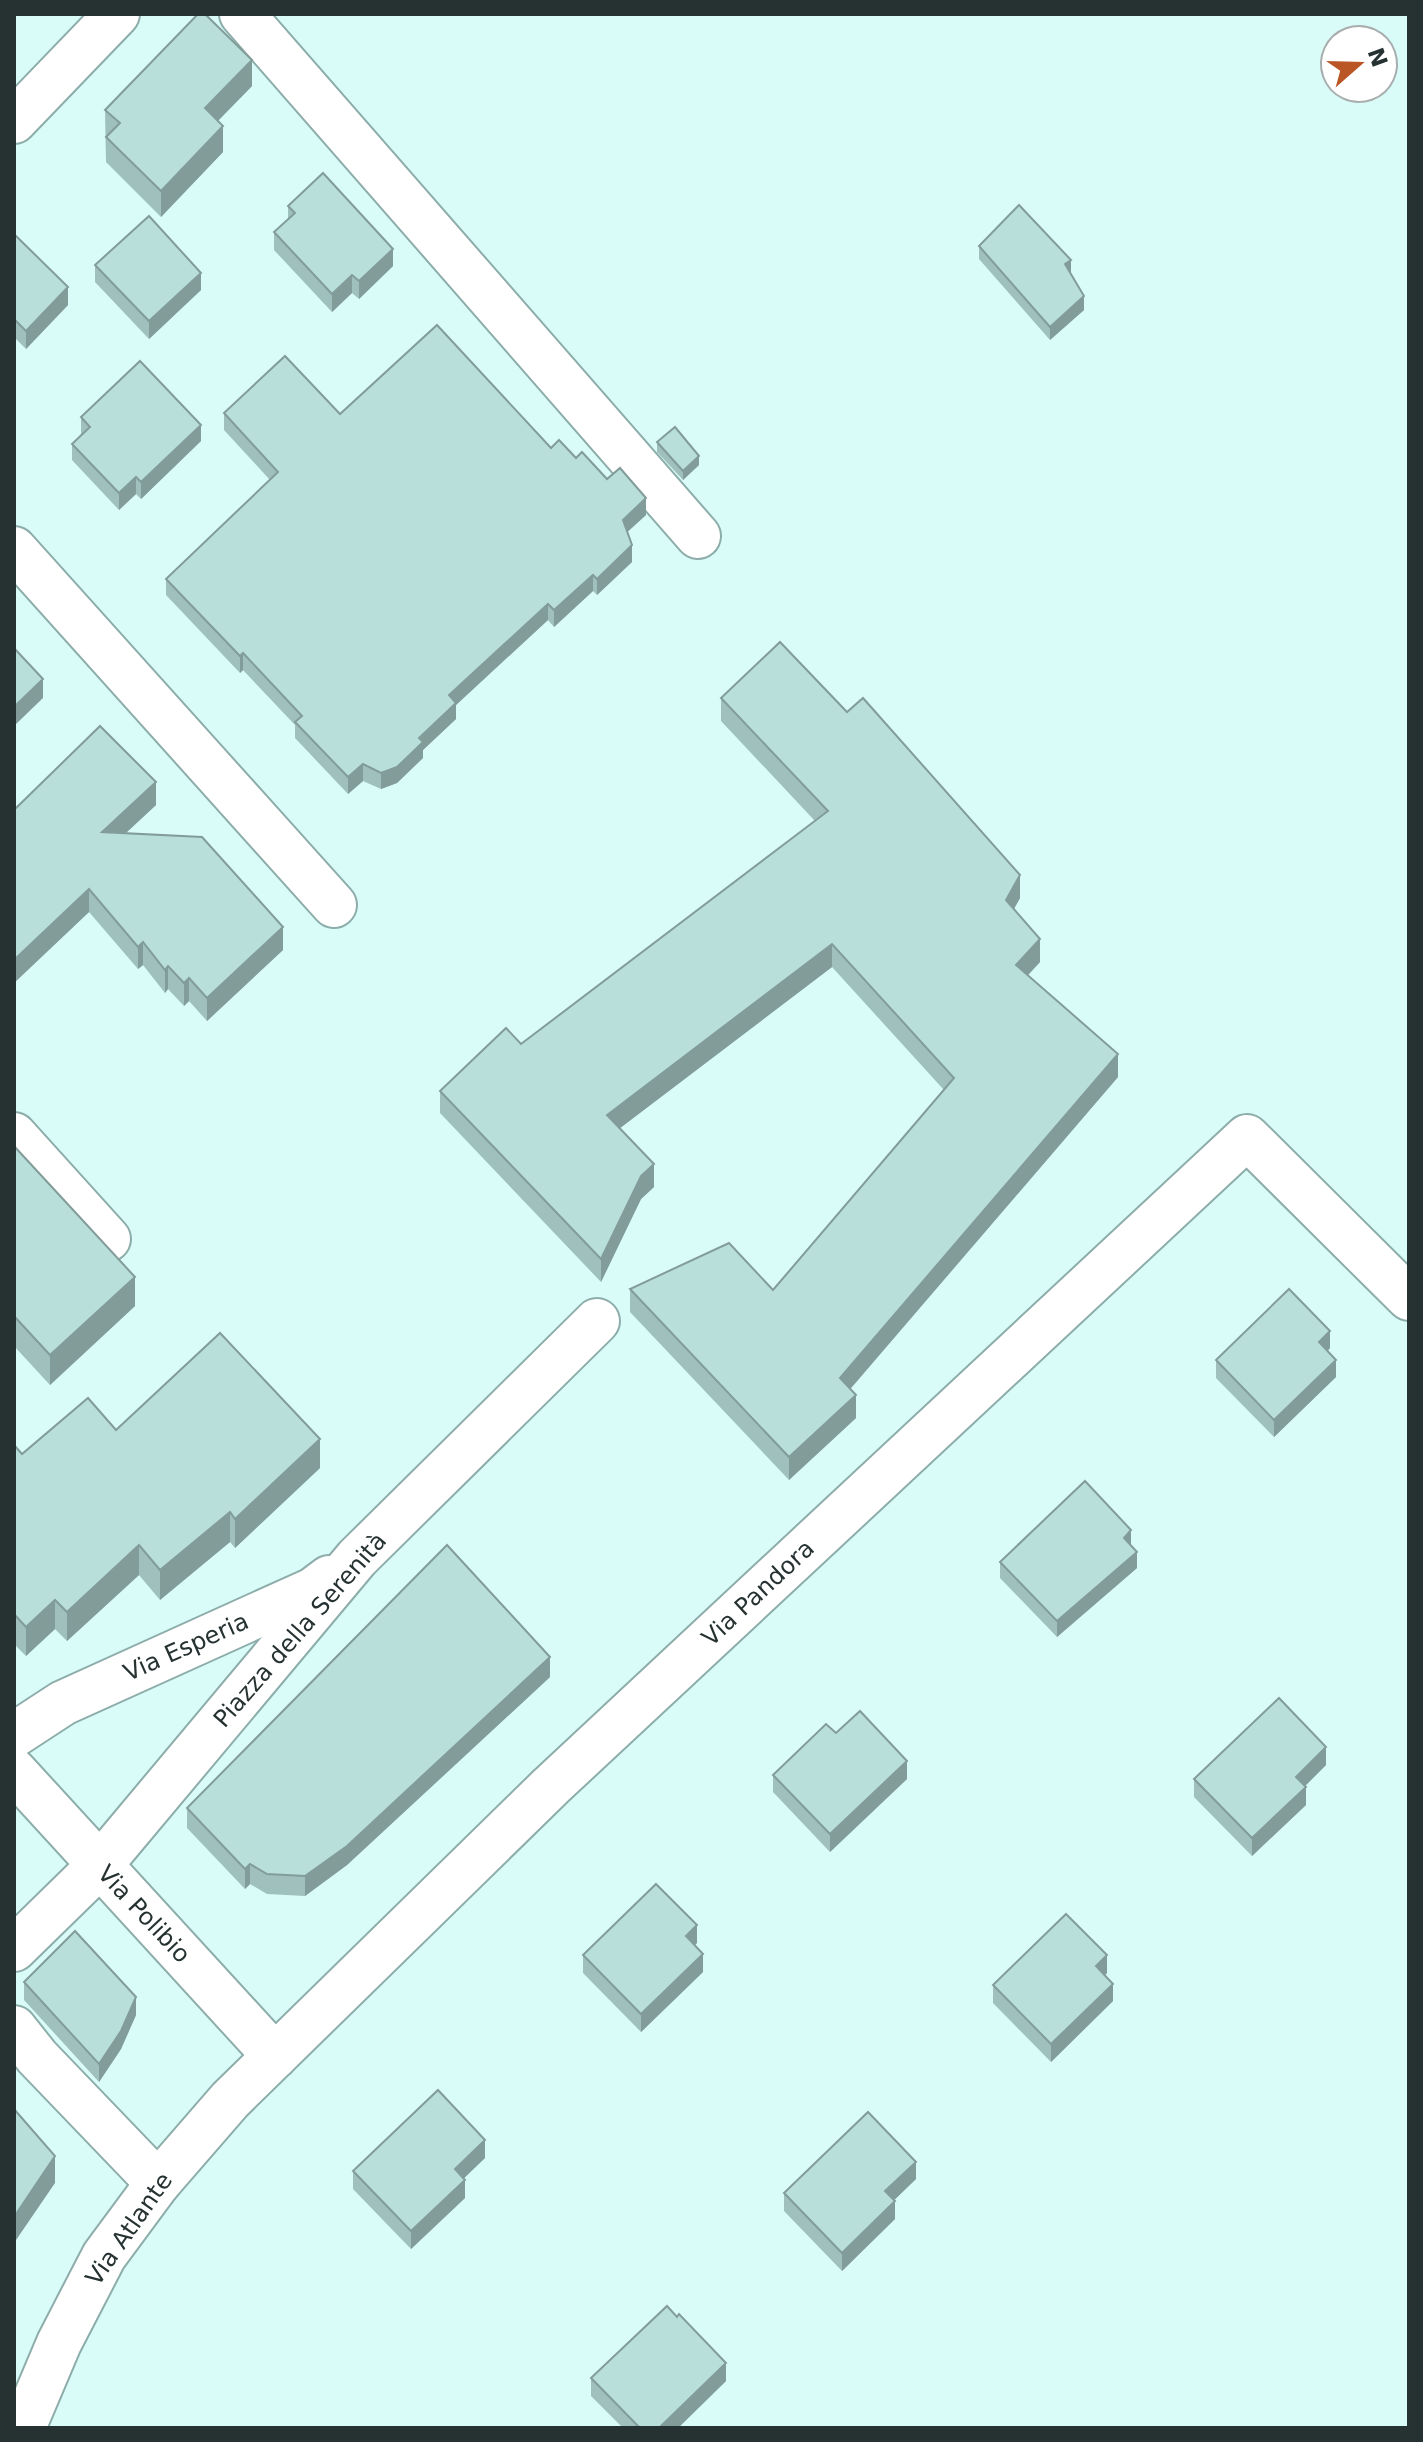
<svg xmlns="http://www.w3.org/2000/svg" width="1423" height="2442" font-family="'DejaVu Sans',sans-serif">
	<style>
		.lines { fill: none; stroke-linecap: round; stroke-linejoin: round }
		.minor-casing { stroke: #8dadaa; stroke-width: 48 }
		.minor { stroke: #fff; stroke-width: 44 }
		.wall { fill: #9fc0bc }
		.shaded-wall { fill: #829c99 }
		.building { fill: #b9dfdb; stroke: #829c99; stroke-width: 2 }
		.labels { text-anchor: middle; stroke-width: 7; stroke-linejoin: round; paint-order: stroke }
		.street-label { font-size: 24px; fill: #253231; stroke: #fff }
	</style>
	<rect width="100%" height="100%" fill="#dafcf9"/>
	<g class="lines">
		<defs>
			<g id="minor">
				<polyline points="242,14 698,536"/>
				<polyline points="14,121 117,14"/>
				<polyline points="14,549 334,905"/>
				<polyline points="14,1135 108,1239"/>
				<polyline points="14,1735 63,1703 313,1590 329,1578"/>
				<polyline points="14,1771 275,2056"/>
				<polyline points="14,1949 100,1865 357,1558 597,1321"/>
				<polyline points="14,2028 37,2057 158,2183"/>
				<polyline points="23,2428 59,2343 104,2256 158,2183 230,2100 551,1786 1247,1137 1409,1298"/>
			</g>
		</defs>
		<use href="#minor" class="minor-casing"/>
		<use href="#minor" class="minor"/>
	</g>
	<g class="wall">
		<polygon points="252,86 218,121 223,152 161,217 106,162 105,110"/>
		<polygon points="288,206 393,266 359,299 352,293 332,312 274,250 274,232 288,219"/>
		<polygon points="14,234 68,305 26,349 14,337"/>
		<polygon points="979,246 1084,310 1050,340 979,259"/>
		<polygon points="95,265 201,290 149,339 95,282"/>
		<polygon points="224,413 340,414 551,448 576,458 607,479 646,515 627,532 632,562 597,595 593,591 554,627 548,620 456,705 456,719 423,750 423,758 397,783 381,789 363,781 348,794 295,738 295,725 243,670 240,673 166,595 166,579 270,480 224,430"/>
		<polygon points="81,417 201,441 141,499 136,494 119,510 72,460 72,444 81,434"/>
		<polygon points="657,442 699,465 683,480 657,452"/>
		<polygon points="721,698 1020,898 1014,909 1040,962 1028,975 1118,1077 850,1389 856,1418 789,1480 630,1312 630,1289 773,1290 944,1090 832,967 620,1128 654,1187 641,1199 601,1282 440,1113 440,1091 521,1044 815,821 721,721"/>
		<polygon points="156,805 125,834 283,950 207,1021 189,1001 184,1006 168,989 165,993 143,965 138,969 89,912 14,983 14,810"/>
		<polygon points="14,1146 135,1306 50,1385 14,1346"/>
		<polygon points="1330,1348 1328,1351 1336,1377 1274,1437 1216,1378 1216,1360"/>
		<polygon points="116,1430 320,1468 235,1548 230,1542 160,1600 139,1575 67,1641 55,1629 26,1656 14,1644 14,1445 22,1454"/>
		<polygon points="1131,1546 1137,1568 1057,1637 1000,1578 1000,1562"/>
		<polygon points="550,1677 347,1865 305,1896 267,1894 250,1884 245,1889 187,1828 187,1808"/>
		<polygon points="836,1733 907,1779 830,1852 773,1792 773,1775"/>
		<polygon points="1326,1765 1305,1786 1306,1805 1252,1856 1194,1797 1194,1779"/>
		<polygon points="697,1943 695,1945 703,1972 641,2032 583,1973 583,1955"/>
		<polygon points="1107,1973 1105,1975 1113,2001 1051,2062 993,2003 993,1985"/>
		<polygon points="24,1982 136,2015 121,2049 99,2082 24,2000"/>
		<polygon points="485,2158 463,2178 465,2198 411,2249 353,2189 353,2171"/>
		<polygon points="916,2179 894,2200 895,2219 842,2271 784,2211 784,2193"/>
		<polygon points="677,2317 726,2381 678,2428 623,2428 591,2396 591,2378"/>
	</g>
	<g class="shaded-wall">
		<polygon points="252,60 252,86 205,134 205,108"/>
		<polygon points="223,126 223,152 161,217 161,191"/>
		<polygon points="393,249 393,266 359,299 359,281"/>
		<polygon points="1071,260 1071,274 1065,264"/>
		<polygon points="201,273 201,290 149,339 149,321"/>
		<polygon points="352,275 352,293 332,312 332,294"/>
		<polygon points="68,287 68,305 26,349 26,331"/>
		<polygon points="1084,296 1084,310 1050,340 1050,327"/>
		<polygon points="201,425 201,441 141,499 141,482"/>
		<polygon points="699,456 699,465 683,480 683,471"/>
		<polygon points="136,477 136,494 119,510 119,493"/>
		<polygon points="646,498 646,515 623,536 623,520"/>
		<polygon points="632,545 632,562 597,595 597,579"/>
		<polygon points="593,575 593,591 554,627 554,610"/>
		<polygon points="548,604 548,620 456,705 456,719 423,750 423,758 397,783 381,789 381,773 449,695"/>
		<polygon points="243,653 243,670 240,673 240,656"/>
		<polygon points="43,679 43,698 14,726 14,707"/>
		<polygon points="363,764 363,781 348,794 348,777"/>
		<polygon points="156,782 156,805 102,855 102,832"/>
		<polygon points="1020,875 1020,898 1006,923 1006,900"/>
		<polygon points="89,889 89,912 14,983 14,960"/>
		<polygon points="283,927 283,950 207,1021 207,998"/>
		<polygon points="1040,939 1040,962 1016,988 1016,965"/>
		<polygon points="143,942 143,965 138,969 138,947"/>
		<polygon points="832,944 832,967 607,1138 607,1115"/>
		<polygon points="168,966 168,989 165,993 165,970"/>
		<polygon points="189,978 189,1001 184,1006 184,983"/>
		<polygon points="1118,1054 1118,1077 840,1401 840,1378"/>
		<polygon points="654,1164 654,1187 641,1199 601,1282 601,1259 641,1176"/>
		<polygon points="135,1277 135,1306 50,1385 50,1355"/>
		<polygon points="1330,1331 1330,1348 1319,1359 1319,1342"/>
		<polygon points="1336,1360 1336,1377 1274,1437 1274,1420"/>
		<polygon points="856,1395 856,1418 789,1480 789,1457"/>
		<polygon points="320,1439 320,1468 235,1548 235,1519"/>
		<polygon points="230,1512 230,1542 160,1600 160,1570"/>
		<polygon points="1131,1530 1131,1546 1124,1538"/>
		<polygon points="139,1545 139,1575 67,1641 67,1612"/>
		<polygon points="1137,1552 1137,1568 1057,1637 1057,1621"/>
		<polygon points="55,1600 55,1629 26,1656 26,1627"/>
		<polygon points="550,1657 550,1677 347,1865 305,1896 305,1876"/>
		<polygon points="1326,1747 1326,1765 1296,1795 1296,1777"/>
		<polygon points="907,1761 907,1779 830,1852 830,1834"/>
		<polygon points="1306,1787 1306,1805 1252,1856 1252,1838"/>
		<polygon points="250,1864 250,1884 245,1889 245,1869"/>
		<polygon points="697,1925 697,1943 686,1954 686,1936"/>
		<polygon points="703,1954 703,1972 641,2032 641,2014"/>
		<polygon points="1107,1955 1107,1973 1096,1984 1096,1966"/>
		<polygon points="1113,1984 1113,2001 1051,2062 1051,2044"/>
		<polygon points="136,1997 136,2015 121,2049 99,2082 99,2064"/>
		<polygon points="485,2140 485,2158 455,2187 455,2169"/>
		<polygon points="55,2156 55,2183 14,2243 14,2217"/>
		<polygon points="916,2162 916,2179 885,2209 885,2191"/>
		<polygon points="465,2180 465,2198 411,2249 411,2231"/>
		<polygon points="895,2201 895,2219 842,2271 842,2253"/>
		<polygon points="726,2363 726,2381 678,2428 659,2428"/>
	</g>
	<g class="building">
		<polygon points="198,14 205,14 252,60 205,108 223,126 161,191 106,137 120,123 105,110"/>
		<polygon points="323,173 393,249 359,281 352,275 332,294 274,232 295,213 288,206"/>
		<polygon points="1019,205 1071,260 1065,264 1084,296 1050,327 979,246"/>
		<polygon points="149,216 201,273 149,321 95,265"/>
		<polygon points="14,234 68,287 26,331 14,319"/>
		<polygon points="437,325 551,448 559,440 576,458 582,452 607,479 620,468 646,498 623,520 632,545 597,579 593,575 554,610 548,604 449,695 456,703 419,738 423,742 397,767 381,773 363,764 348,777 295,722 302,716 243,653 240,656 166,579 278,472 224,413 285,356 340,414"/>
		<polygon points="140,361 201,425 141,482 136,477 119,493 72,444 90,427 81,417"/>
		<polygon points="675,427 699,456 683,471 657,442"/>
		<polygon points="780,642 847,712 863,698 1020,875 1006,900 1040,939 1016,965 1118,1054 840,1378 856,1395 789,1457 630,1289 729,1243 773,1290 954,1078 832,944 607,1115 654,1164 641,1176 601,1259 440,1091 506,1028 521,1044 828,811 721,698"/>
		<polygon points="14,648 43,679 14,707"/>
		<polygon points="100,726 156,782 102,832 202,837 283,927 207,998 189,978 184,983 168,966 165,970 143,942 138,947 89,889 14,960 14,810"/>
		<polygon points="14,1146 135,1277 50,1355 14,1316"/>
		<polygon points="1289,1289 1330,1331 1319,1342 1336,1360 1274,1420 1216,1360"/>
		<polygon points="220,1333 320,1439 235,1519 230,1512 160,1570 139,1545 67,1612 55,1600 26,1627 14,1614 14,1445 22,1454 88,1398 116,1430"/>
		<polygon points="1085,1481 1131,1530 1124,1538 1137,1552 1057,1621 1000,1562"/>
		<polygon points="447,1545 550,1657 347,1846 305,1876 267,1874 250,1864 245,1869 187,1808"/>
		<polygon points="1279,1698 1326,1747 1296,1777 1306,1787 1252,1838 1194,1779"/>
		<polygon points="860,1711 907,1761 830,1834 773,1775 826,1724 836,1733"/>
		<polygon points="656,1884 697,1925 686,1936 703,1954 641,2014 583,1955"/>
		<polygon points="1066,1914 1107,1955 1096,1966 1113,1984 1051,2044 993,1985"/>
		<polygon points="75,1931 136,1997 121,2031 99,2064 24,1982"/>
		<polygon points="438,2090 485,2140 455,2169 465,2180 411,2231 353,2171"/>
		<polygon points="14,2109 55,2156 14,2217"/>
		<polygon points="868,2112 916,2162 885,2191 895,2201 842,2253 784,2193"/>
		<polygon points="667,2306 677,2317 679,2314 726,2363 659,2428 640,2428 591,2378"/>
	</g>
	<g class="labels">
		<g class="street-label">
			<text transform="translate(758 1593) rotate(-43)" y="8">Via Pandora</text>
			<text transform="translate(300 1630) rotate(-49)" y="8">Piazza della Serenità</text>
			<text transform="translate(186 1647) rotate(-24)" y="8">Via Esperia</text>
			<text transform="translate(144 1914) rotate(47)" y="8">Via Polibio</text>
			<text transform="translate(129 2229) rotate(-55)" y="8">Via Atlante</text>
		</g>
	</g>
	<rect width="1423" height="2442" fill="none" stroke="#253231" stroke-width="32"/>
	<g transform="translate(1359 64) rotate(70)"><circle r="38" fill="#ffffff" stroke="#a8adad" stroke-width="2"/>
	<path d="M0-6L14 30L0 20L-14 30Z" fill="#ba5525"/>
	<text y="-12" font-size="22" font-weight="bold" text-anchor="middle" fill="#253231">N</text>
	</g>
</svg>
